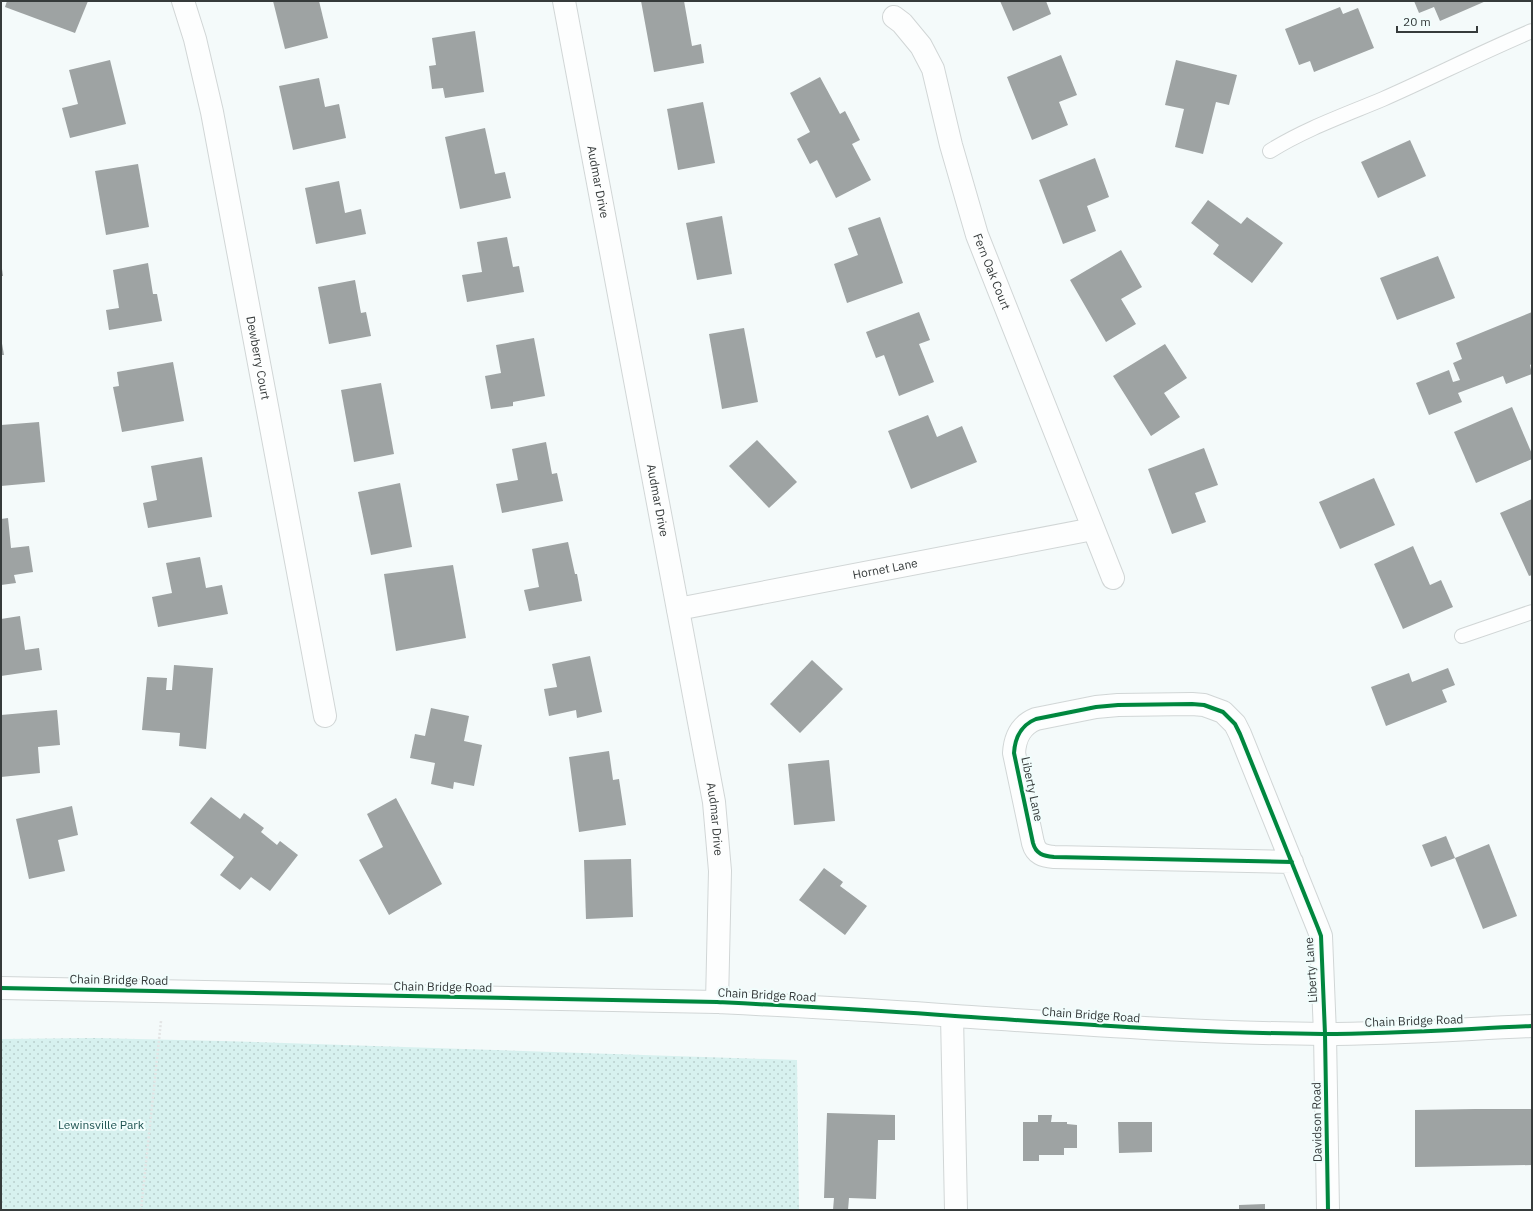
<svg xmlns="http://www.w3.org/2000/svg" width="1533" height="1211" font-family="'IBM Plex Sans',sans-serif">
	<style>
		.green { fill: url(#green-dots) }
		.building { fill: #9ea3a3 }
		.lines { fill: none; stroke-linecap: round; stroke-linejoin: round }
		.service-casing { stroke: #d1d6d6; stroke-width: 16 }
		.minor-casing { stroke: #d1d6d6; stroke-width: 24 }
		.secondary-casing { stroke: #d1d6d6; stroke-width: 24 }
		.path { stroke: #e3e5e5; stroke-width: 2.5; stroke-dasharray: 2 2; stroke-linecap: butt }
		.service { stroke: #fdfefe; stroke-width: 14 }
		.minor { stroke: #fdfefe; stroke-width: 22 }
		.secondary { stroke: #fdfefe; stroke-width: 22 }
		.cycleway-casing { stroke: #f1fdfc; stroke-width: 6 }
		.cycleway { stroke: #00873e; stroke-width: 4 }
		.labels { text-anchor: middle; stroke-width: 4; stroke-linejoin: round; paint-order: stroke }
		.street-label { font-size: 12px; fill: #363b3b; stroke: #f1fdfc }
		.park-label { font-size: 12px; fill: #1e5351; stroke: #f1fdfc }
	</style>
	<defs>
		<pattern id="green-dots" width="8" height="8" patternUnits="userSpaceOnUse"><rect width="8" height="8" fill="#d7f1ef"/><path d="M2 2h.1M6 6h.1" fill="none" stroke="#b9d0ce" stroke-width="1.8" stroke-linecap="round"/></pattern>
	</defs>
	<rect width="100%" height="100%" fill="#f4fafa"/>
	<polygon class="green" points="95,1038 222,1041 797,1060 799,1210 1,1210 1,1039"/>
	<g class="building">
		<polygon points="7,1 88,1 75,33 5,7"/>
		<polygon points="273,1 319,1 328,38 285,49"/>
		<polygon points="641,1 684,1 692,46 701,44 704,63 654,72"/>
		<polygon points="1000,1 1046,1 1051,14 1013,31"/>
		<polygon points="1414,1 1486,1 1440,21 1434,7 1419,13"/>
		<polygon points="1340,7 1343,14 1358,8 1374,48 1314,72 1310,61 1299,65 1285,29"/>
		<polygon points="475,31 484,92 445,98 443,88 432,89 429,66 436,65 432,38"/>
		<polygon points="1061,55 1077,95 1059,102 1068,125 1032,140 1007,77"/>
		<polygon points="110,60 126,124 70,138 62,108 78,104 69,70"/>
		<polygon points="1176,60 1237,75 1229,105 1216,102 1203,154 1175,147 1184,109 1165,105"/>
		<polygon points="820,77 840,114 845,111 860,140 852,144 871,180 836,198 817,160 810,164 797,139 810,132 790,93"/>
		<polygon points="319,78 325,107 339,104 346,138 293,150 279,86"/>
		<polygon points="703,102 715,163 678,170 667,109"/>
		<polygon points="485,128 495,174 505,172 511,198 460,209 445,137"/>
		<polygon points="1410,140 1426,176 1378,198 1361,162"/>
		<polygon points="1095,158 1109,197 1087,206 1096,231 1063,244 1039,180"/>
		<polygon points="138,164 149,227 106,235 95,171"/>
		<polygon points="339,181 345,213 361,209 366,234 316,244 305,188"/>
		<polygon points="1208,200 1241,224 1247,217 1283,243 1252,283 1213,254 1219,245 1191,223"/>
		<polygon points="722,216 732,274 697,280 686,223"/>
		<polygon points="880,217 903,283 847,303 834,264 858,255 848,228"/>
		<polygon points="507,237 513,267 519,266 524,292 467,302 462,275 482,272 477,242"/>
		<polygon points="1121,250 1142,287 1121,299 1136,324 1106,342 1070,280"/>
		<polygon points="1438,256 1455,298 1397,320 1380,278"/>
		<polygon points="1,262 3,276 1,276"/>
		<polygon points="148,263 153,294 157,294 162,321 109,330 106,310 119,308 113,270"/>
		<polygon points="355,280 361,313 366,312 371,336 329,344 318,287"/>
		<polygon points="919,312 930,340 919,344 934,382 899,396 884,355 876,358 866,332"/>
		<polygon points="1532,312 1532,364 1530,365 1532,374 1506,384 1503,376 1458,393 1462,402 1429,415 1416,383 1449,370 1453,382 1460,380 1453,363 1462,359 1456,343"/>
		<polygon points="744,328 758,402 722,409 709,334"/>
		<polygon points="1,338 4,355 1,355"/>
		<polygon points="534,338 545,396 513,402 513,406 491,409 485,376 501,373 496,345"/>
		<polygon points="1165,344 1187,378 1164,393 1180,417 1151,436 1113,376"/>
		<polygon points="173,362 184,421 122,432 113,387 119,386 117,372"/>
		<polygon points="381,383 394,454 354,462 341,390"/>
		<polygon points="1512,407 1532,454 1532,459 1476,483 1454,432"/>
		<polygon points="928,415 937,437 962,426 977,462 911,489 888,431"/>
		<polygon points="39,422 45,482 1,486 1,425"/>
		<polygon points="757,440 797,482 769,508 729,466"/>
		<polygon points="546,442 552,474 557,473 563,501 502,513 496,484 518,480 512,449"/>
		<polygon points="1204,448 1218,485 1195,493 1206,522 1172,534 1148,469"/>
		<polygon points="202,457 212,517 148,528 143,503 157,500 151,466"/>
		<polygon points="1374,478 1395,525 1340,549 1319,502"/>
		<polygon points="400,483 412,547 371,555 358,492"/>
		<polygon points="1532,499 1532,575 1529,576 1500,513"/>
		<polygon points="8,518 11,548 29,546 33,572 14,575 16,583 1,585 1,519"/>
		<polygon points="568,542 575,574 577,574 582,601 529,611 524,590 539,587 532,549"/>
		<polygon points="1413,546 1430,585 1441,580 1453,607 1403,629 1374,564"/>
		<polygon points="200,557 206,588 222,585 228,614 158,627 152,597 172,593 166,563"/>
		<polygon points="453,565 466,638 396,651 384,574"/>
		<polygon points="20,616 25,650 39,648 42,670 1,676 1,619"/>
		<polygon points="590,656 602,712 577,718 576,710 549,716 544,689 557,687 552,664"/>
		<polygon points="812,660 843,689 800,733 770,704"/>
		<polygon points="174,665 213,668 206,749 179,746 180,733 142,730 147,677 167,678 166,690 172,690"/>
		<polygon points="1448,668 1455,685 1442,690 1447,702 1386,726 1371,687 1409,673 1412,682"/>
		<polygon points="431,708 469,716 464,741 482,745 474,786 454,782 453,789 431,784 435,763 410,758 415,734 425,736"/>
		<polygon points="57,710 60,745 38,747 40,773 1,777 1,715"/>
		<polygon points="609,751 613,780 619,779 626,825 579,832 569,757"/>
		<polygon points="829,760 835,821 794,825 788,764"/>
		<polygon points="211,797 240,819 244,813 264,828 261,832 277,845 280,841 298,855 270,891 251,877 240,890 220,875 234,857 190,823"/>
		<polygon points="396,798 442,884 389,915 359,860 383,847 367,814"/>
		<polygon points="72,806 78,835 58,840 65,871 29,879 16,819"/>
		<polygon points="1446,836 1455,858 1431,867 1422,845"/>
		<polygon points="1489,844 1517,916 1483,929 1455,858"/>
		<polygon points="631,859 633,917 586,919 584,860"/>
		<polygon points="824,868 843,882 840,886 867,906 845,935 799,900"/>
		<polygon points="1475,1109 1532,1109 1532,1165 1415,1167 1415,1110"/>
		<polygon points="827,1113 895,1115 895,1140 878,1140 876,1199 849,1198 848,1210 833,1210 834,1198 824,1198"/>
		<polygon points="1038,1115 1052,1115 1051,1122 1067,1122 1067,1124 1077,1125 1077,1148 1064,1148 1064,1155 1039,1155 1039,1161 1023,1161 1023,1122 1038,1122"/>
		<polygon points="1118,1122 1152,1122 1152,1152 1119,1153"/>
		<polygon points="1265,1204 1265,1210 1239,1210 1239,1205"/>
	</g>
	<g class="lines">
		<defs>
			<g id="service">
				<path d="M1270 151C1305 129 1345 115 1383 99 1433 77 1482 52 1532 31"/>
				<polyline points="1462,636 1532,612"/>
			</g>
			<g id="minor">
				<path id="s1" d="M183 1 195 39 212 112 325 716"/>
				<path id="s2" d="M564 1 714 802 720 871 717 1002"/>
				<path id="s3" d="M894 17 902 23 921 46 933 69 951 145 977 235 1113 578"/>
				<path id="s4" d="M678 609 1093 529"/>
				<path d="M1292 862 1054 857C1043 856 1036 854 1033 843L1014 753C1015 737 1021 725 1036 719L1096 707 1118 705 1192 704 1204 705 1223 712 1235 724 1240 734 1318 928 1321 936 1325 1034 1328 1210"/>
				<polyline points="952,1016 956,1210"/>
			</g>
			<path id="secondary" d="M1 988 717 1002C796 1006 876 1010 955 1016 1077 1024 1200 1033 1323 1034 1393 1034 1462 1029 1532 1026"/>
		</defs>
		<use href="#service" class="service-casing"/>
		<use href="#minor" class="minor-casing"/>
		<use href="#secondary" class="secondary-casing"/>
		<polyline class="path" points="141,1210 161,1021"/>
		<use href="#service" class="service"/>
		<use href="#minor" class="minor"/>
		<use href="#secondary" class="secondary"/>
		<defs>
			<g id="cycleway">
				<path d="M1292 862 1054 857C1043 856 1036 854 1033 843L1014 753C1015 737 1021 725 1036 719L1096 707 1118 705 1192 704 1204 705 1223 712 1235 724 1240 734 1318 928 1321 936 1325 1034 1328 1210"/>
				<path d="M1 988 717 1002C796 1006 876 1010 955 1016 1077 1024 1200 1033 1323 1034 1393 1034 1462 1029 1532 1026"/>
			</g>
		</defs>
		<use href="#cycleway" class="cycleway-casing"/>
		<use href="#cycleway" class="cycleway"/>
	</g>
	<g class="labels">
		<g class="street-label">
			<text dy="4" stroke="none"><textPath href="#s2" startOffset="184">Audmar Drive</textPath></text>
			<text dy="4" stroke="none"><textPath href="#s3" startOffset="277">Fern Oak Court</textPath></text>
			<text dy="4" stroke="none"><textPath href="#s1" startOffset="365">Dewberry Court</textPath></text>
			<text dy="4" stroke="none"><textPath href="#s2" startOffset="508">Audmar Drive</textPath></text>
			<text dy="4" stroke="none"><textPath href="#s4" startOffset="211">Hornet Lane</textPath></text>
			<text transform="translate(1032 789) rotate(78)" y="4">Liberty Lane</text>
			<text dy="4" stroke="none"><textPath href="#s2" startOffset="832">Audmar Drive</textPath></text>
			<text transform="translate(1311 970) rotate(-94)" y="4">Liberty Lane</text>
			<text transform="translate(119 980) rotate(1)" y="4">Chain Bridge Road</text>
			<text transform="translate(443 987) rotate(1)" y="4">Chain Bridge Road</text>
			<text transform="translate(767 995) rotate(3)" y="4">Chain Bridge Road</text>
			<text transform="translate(1091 1015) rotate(4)" y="4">Chain Bridge Road</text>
			<text transform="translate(1414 1021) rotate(-2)" y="4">Chain Bridge Road</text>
			<text transform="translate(1317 1122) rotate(-91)" y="4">Davidson Road</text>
		</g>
		<g class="park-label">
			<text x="101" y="1129">Lewinsville Park</text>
		</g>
	</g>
	<rect width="1533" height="1211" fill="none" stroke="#363b3b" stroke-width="4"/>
	<path d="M1397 26v6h80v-6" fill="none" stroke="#363b3b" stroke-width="2"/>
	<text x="1403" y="26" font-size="12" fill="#363b3b" stroke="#f1fdfc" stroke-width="3" paint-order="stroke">20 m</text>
</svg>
